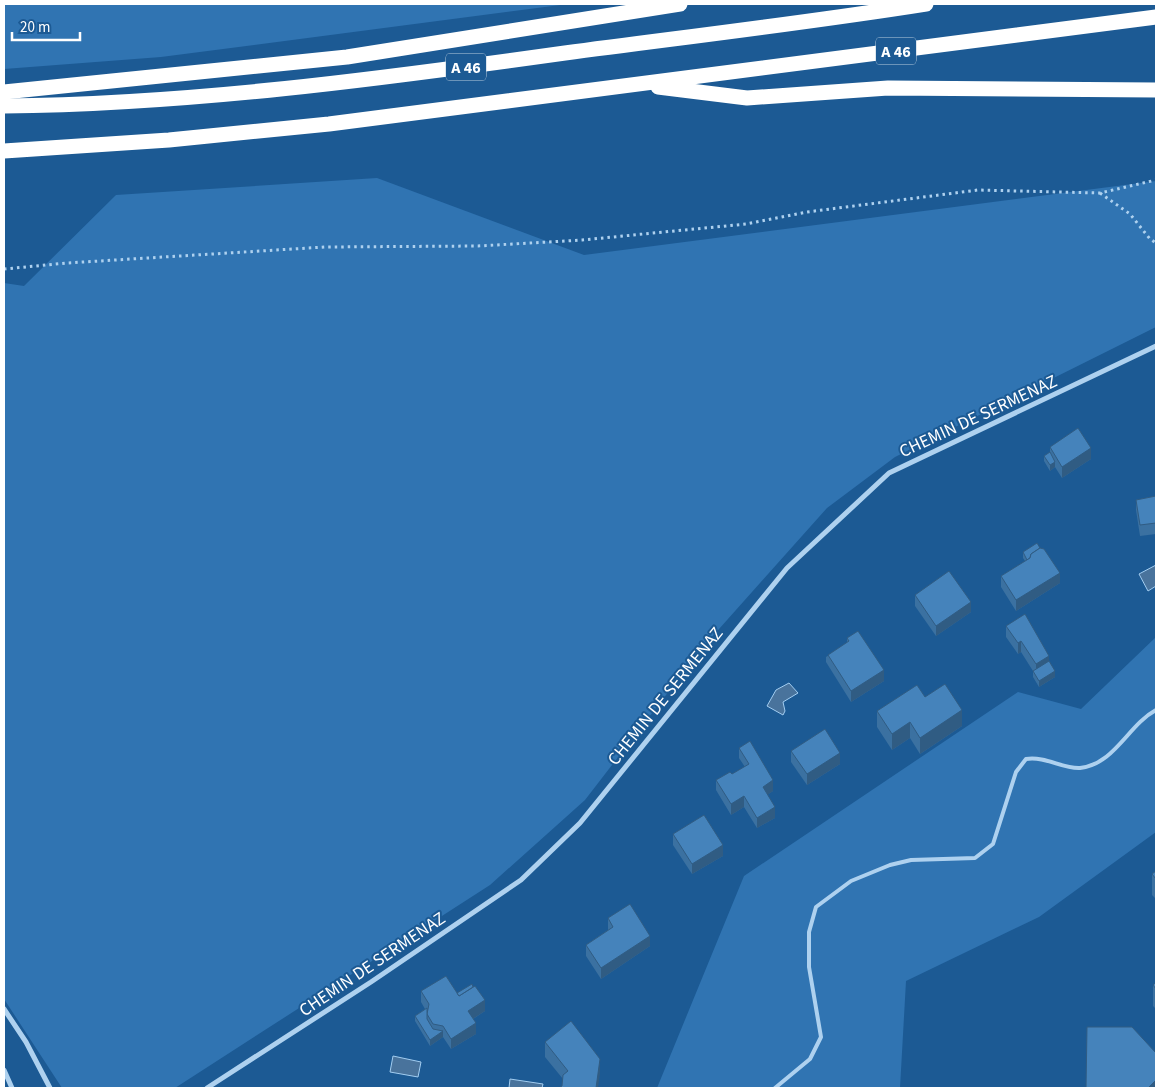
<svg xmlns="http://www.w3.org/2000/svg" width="1160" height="1092" font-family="'Source Sans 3',sans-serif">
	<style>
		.green { fill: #3074b2 }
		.water { fill: #49739c; stroke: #a2cdf1 }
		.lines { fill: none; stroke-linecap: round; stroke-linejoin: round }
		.path { stroke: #aed1ef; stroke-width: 3; stroke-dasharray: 2.5 4; stroke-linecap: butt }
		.lane { stroke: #aed1ef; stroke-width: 4 }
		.street { stroke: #aed1ef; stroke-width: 5 }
		.highway { stroke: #fff; stroke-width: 15 }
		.wall { fill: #3b71a1 }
		.shaded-wall { fill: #305c83 }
		.building { fill: #4583bb; stroke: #305c83 }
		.labels { text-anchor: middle; stroke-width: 4; stroke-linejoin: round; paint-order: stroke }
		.shield { fill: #1c5a94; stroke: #bbcedf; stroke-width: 1 }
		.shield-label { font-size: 16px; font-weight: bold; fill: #fff }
		.street-label { font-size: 18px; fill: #fff; stroke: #1c5a94 }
	</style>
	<rect width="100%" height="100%" fill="#1c5a94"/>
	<g class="green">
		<polygon points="4,4 568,4 161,57 4,69"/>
		<polygon points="377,178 584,255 1156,181 1156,327 895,457 827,508 703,647 585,800 490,885 175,1088 62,1088 4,999 4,283 24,286 116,195"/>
		<polygon points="1156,637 1156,832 1039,917 906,981 900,1088 657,1088 744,876 1018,692 1081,709"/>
	</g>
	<g class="water">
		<polygon points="1156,565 1156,586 1148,591 1139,574"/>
		<polygon points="789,683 798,693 783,702 785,711 783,715 767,706 776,690"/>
		<polygon points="393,1056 421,1062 418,1077 390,1072"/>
		<polygon points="510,1079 543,1084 542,1088 509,1088"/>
	</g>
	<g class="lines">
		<g class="path">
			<polyline points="1100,193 1130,214 1150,239 1156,243"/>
			<polyline points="4,269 67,263 325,247 478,246 582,240 746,224 807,212 978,190 1100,193 1156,180"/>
		</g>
		<path class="lane" d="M775 1088 810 1059 821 1037 809 967V932L816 907 851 881 890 865 911 860 975 858 993 844 1016 772 1026 759C1046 756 1062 769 1080 768 1115 764 1128 725 1156 710"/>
		<g class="street">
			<polyline points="4,1009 26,1042 50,1088"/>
			<polyline points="4,1070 12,1088"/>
			<polyline points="207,1088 371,982 521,880 580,823 787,568 889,473 1156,346"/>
		</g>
		<g class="highway">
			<polyline points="658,87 747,98 888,88 1156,90"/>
			<polyline points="4,92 347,57 680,4"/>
			<path d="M4 106C192 104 379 79 565 53 685 37 806 23 926 4"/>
			<polyline points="4,151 169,140 329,124 1156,17"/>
		</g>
	</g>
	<g class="wall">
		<polygon points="1050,447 1091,459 1062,478 1055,467 1050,471 1044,461 1044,456 1050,452"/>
		<polygon points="1156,496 1156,534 1140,536 1136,510 1136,500"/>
		<polygon points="1023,552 1060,583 1016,611 1001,587 1001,576 1025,561 1023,558"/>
		<polygon points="915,595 971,612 936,636 915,606"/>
		<polygon points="1006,626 1049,661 1055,677 1039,687 1033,677 1033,671 1021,652 1018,654 1006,637"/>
		<polygon points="847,638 884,681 851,702 826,662 826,657 847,643"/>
		<polygon points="925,697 962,726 920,754 910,738 892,750 877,727 877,711"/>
		<polygon points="739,748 773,791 767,795 775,818 757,828 744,807 731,815 716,790 716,780 732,774 745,767 739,758"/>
		<polygon points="791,751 840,764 807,785 791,762"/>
		<polygon points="673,834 723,856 692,874 673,845"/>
		<polygon points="1156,871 1156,920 1156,899 1152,895 1152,874"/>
		<polygon points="608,918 650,946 601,979 586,956 586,945 608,930"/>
		<polygon points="1156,982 1156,1009 1153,1006 1153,985"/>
		<polygon points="421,991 457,993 485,1011 473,1019 476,1034 451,1049 443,1037 430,1046 415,1021 415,1016 425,1009 421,1002"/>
		<polygon points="545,1042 600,1074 562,1086 563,1079 545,1057"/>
	</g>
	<g class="shaded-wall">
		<polygon points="1091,448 1091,459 1062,478 1062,467"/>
		<polygon points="1055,462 1055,467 1050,471 1050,465"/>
		<polygon points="1060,573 1060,583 1016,611 1016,600"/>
		<polygon points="971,602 971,612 936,636 936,626"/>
		<polygon points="1021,641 1021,652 1018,654 1018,643"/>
		<polygon points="1049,656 1049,667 1036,675 1036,664"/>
		<polygon points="884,670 884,681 851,702 851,691"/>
		<polygon points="1055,671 1055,677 1039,687 1039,681"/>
		<polygon points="962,710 962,726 920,754 920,738"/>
		<polygon points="910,722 910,738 892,750 892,734"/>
		<polygon points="840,753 840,764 807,785 807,774"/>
		<polygon points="773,780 773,791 763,798 763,787"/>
		<polygon points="744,796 744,807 731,815 731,804"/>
		<polygon points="775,807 775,818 757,828 757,818"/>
		<polygon points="723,845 723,856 692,874 692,864"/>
		<polygon points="650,936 650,946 601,979 601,968"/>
		<polygon points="485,1000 485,1011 468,1022 468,1011"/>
		<polygon points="476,1023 476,1034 451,1049 451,1039"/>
		<polygon points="443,1031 443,1037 430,1046 430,1040"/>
		<polygon points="600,1059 600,1074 598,1088 596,1088"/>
		<polygon points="1156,1080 1156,1088 1148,1088"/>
	</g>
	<g class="building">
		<polygon points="1078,428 1091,448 1062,467 1050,447"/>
		<polygon points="1050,452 1055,462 1050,465 1044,456"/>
		<polygon points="1156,496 1156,523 1140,525 1136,500"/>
		<polygon points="1037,543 1040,548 1031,554 1030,558 1027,560 1023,552"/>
		<polygon points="1040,548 1044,549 1060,573 1016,600 1001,576 1030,558 1031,554"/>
		<polygon points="949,571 971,602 936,626 915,595"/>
		<polygon points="1025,614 1049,656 1036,664 1021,641 1018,643 1006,626"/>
		<polygon points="858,631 884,670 851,691 828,655 849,641 847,638"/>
		<polygon points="1049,661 1055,671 1039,681 1033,671"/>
		<polygon points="945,684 962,710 920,738 910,722 892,734 877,711 917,685 925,697"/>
		<polygon points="825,729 840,753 807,774 791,751"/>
		<polygon points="750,741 773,780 763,787 775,807 757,818 744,796 731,804 716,780 730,772 732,774 749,764 739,748"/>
		<polygon points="704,815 723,845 692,864 673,834"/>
		<polygon points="1156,871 1156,879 1152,874"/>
		<polygon points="630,904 650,936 601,968 586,945 613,927 608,918"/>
		<polygon points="446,976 459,996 475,986 485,1000 468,1011 476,1023 451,1039 443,1026 433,1024 427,1014 429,1004 421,991"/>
		<polygon points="1156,982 1156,989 1153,985"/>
		<polygon points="472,984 473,987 459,996 457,993"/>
		<polygon points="427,1008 427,1019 433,1029 443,1031 430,1040 415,1016"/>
		<polygon points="571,1021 600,1059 596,1088 559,1088 562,1086 563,1075 568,1071 545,1042"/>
		<polygon points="1087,1027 1132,1027 1156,1053 1156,1080 1148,1088 1086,1088"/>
	</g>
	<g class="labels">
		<g class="shield">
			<rect x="876" y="37.5" width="40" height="27" rx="4"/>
			<rect x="446" y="53.5" width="40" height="27" rx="4"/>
		</g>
		<g class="shield-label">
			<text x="896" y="57">A 46</text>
			<text x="466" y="73">A 46</text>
		</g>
		<g class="street-label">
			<text transform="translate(978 416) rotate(-25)" y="6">CHEMIN DE SERMENAZ</text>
			<text transform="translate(665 696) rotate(-51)" y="6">CHEMIN DE SERMENAZ</text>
			<text transform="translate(372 964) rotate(-34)" y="6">CHEMIN DE SERMENAZ</text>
		</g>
	</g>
	<rect width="1160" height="1092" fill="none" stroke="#ffffff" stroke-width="10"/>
	<path d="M12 32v8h68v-8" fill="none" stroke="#ffffff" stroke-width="2.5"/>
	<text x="20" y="32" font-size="15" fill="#ffffff" stroke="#1c5a94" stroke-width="4" paint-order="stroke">20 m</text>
</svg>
